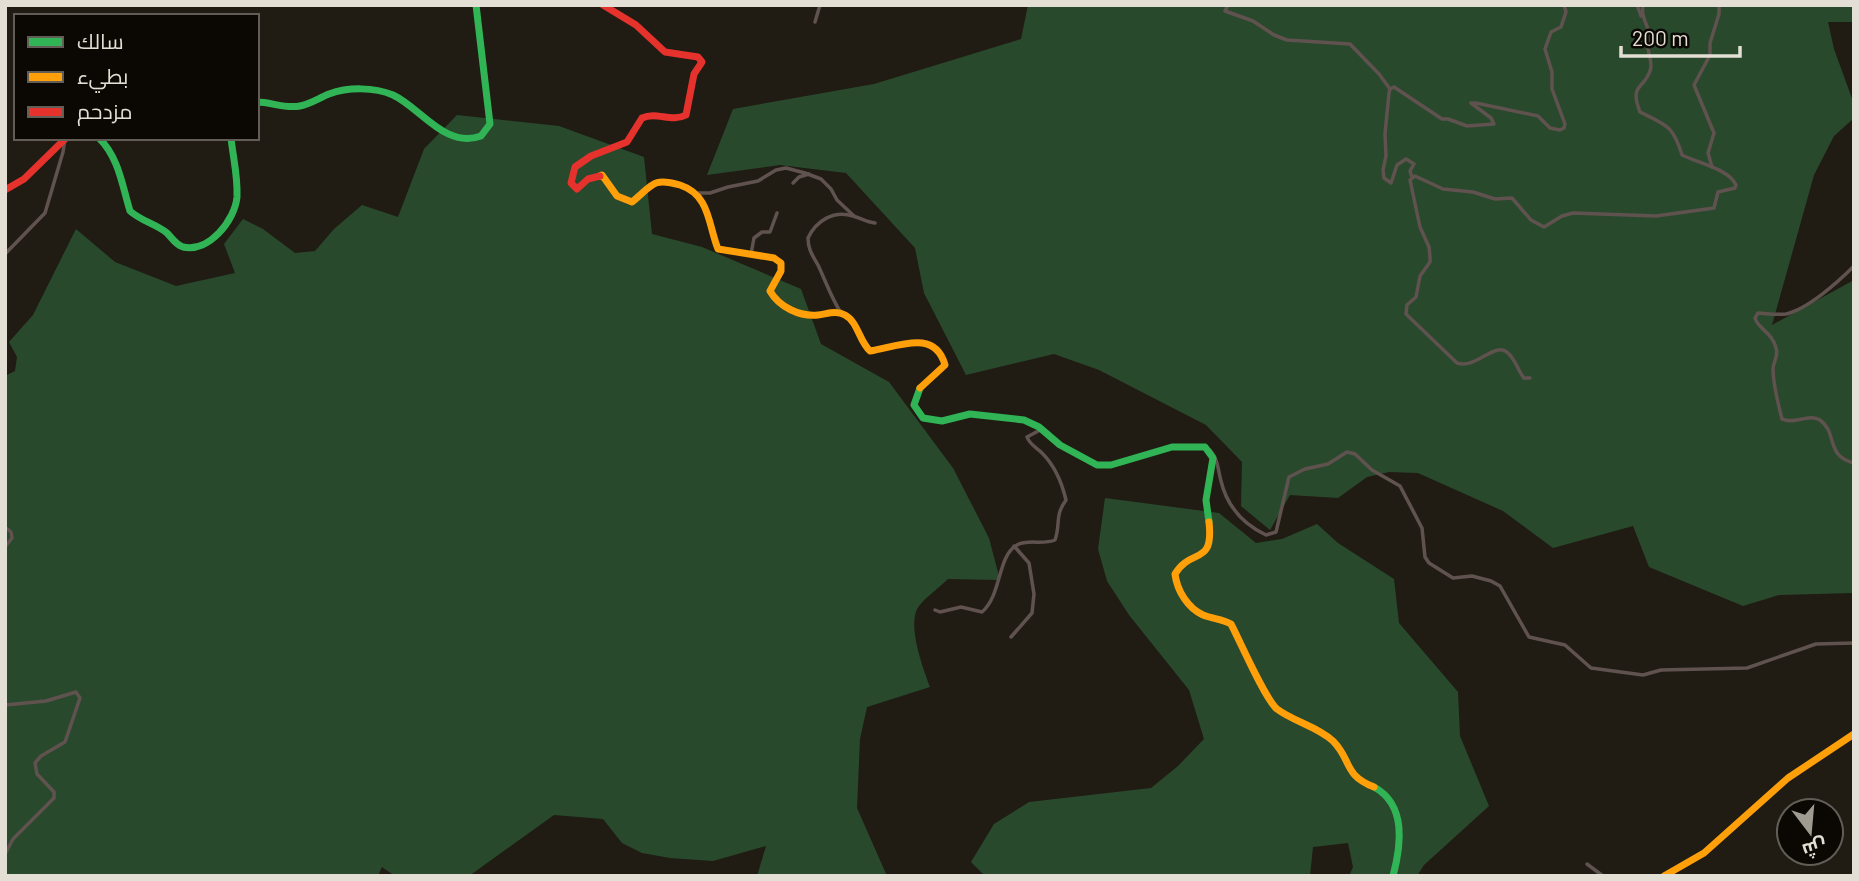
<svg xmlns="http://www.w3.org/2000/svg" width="1859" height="881" font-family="Barlow,Cairo,sans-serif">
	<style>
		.forest { fill: #29492d }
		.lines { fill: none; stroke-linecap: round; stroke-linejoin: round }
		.street { stroke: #60524f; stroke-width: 3.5 }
		.fast { stroke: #30b455; stroke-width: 7 }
		.slow { stroke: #ff9f0a; stroke-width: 7 }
		.jam { stroke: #e5322d; stroke-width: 7 }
	</style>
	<rect width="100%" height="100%" fill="#201c13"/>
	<g class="forest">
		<polygon points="1028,5 1854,5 1854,22 1828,22 1834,49 1854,104 1854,118 1834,136 1814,175 1772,325 1854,280 1854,593 1779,595 1743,606 1649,567 1633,526 1553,548 1503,511 1418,473 1389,472 1367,477 1338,498 1290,495 1270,530 1241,506 1242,462 1206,425 1099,370 1054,354 966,375 924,293 915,248 846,173 780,165 707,175 733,109 874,84 1021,39"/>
		<path d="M457 115 559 126 644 157 652 234 702 247 801 289 821 344 889 382 953 468 989 538 1000 580 948 579C939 588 927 596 919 606 906 623 923 668 930 687L867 707 860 739 857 808 887 876H757L766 846 713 861 670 858 642 853 622 843 603 819 554 815 469 876H395L382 867 378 876H5V376L15 371 17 357 9 342 33 315 76 229 115 262 176 286 235 273 224 244 243 219 263 229 295 253 315 251 334 229 362 205 398 217 424 149Z"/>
		<polygon points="1105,498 1219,513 1256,543 1282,539 1317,524 1338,543 1394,579 1399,623 1458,692 1460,736 1489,806 1424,865 1417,876 1349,876 1353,867 1348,843 1313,847 1310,876 985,876 971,862 994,824 1029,802 1151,788 1178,766 1204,739 1189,690 1129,615 1107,581 1098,549"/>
	</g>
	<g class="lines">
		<g class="street">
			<polyline points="1228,5 1225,11 1253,21 1274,35 1287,40 1350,44 1379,74 1390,89"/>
			<polyline points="1637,5 1641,16"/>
			<polyline points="815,22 820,5"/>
			<polyline points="1712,167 1708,153 1714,133 1694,85 1710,55 1710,43 1719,14 1719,5"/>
			<polyline points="1412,177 1410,171 1414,164 1406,159 1397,165 1391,183 1384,178 1383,170 1386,156 1385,134 1389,93 1390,89 1394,87 1442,119 1448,119 1467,126 1494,124 1491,118 1471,103 1476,103 1538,116 1550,128 1560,130 1564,128 1565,124 1552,89 1552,72 1545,49 1551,32 1561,27 1566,12 1564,5"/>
			<polyline points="793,183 799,177 809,174"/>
			<polyline points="697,193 710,193 728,187 758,181 776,170 786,168 805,173 821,179 831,189 837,200 854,216"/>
			<polyline points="5,254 45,213 63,152 65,139"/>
			<polyline points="751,254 754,238 762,232 770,232 777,213"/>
			<path d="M1854 266C1838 282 1808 309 1786 314 1777 315 1767 314 1758 313L1755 318C1758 329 1772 332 1776 348 1779 356 1773 362 1773 369 1773 385 1778 403 1782 419 1794 425 1809 413 1820 420 1838 433 1825 456 1854 463"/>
			<path d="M841 313C831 297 826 282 818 265 813 256 808 250 808 238 816 221 833 210 853 216 861 218 866 222 875 223"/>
			<path d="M1530 378H1524C1518 371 1516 361 1509 354 1495 339 1477 370 1457 363L1406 314 1407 305 1416 297 1420 276 1430 262V257L1429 247 1420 227 1410 180 1415 176 1443 189 1473 192 1495 199 1512 198 1531 220 1544 227 1562 216 1573 213 1656 216 1714 208 1718 192 1735 188 1736 185C1729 169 1698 163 1682 155 1673 125 1666 125 1640 112 1629 84 1644 89 1650 71 1653 64 1649 56 1648 48 1647 42 1651 39 1649 32 1646 22 1641 16 1643 5"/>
			<path d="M1210 450C1218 459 1218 470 1221 481 1227 506 1243 524 1266 535L1276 532 1289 477 1305 469 1328 464 1347 452 1355 454 1372 470 1400 486 1422 528 1425 557 1429 563 1453 578 1472 576 1491 581 1500 586 1529 637 1565 645 1591 668 1643 675 1661 670 1747 668 1816 644 1854 643"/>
			<polyline points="5,527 11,532 12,538 5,547"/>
			<path d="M935 610 940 612 961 607 982 612C1002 595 997 556 1017 545 1027 539 1043 545 1055 540 1061 523 1054 517 1066 500 1062 483 1055 466 1042 453 1036 447 1030 445 1027 437L1042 429"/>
			<polyline points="1011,637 1032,613 1034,594 1029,563 1014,546"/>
			<polyline points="5,705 46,701 76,692 80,698 65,742 41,756 35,763 37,774 54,792 54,798 13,839 5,854"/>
			<polyline points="1587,864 1603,876"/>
		</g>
		<g class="fast">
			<path d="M257 102C271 102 285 109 300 106 310 104 319 98 329 94 348 87 374 87 393 95 421 108 445 149 481 136L490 124 476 5"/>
			<path d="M99 138C119 158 122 185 130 211 141 221 156 224 167 233 172 238 176 245 183 247 209 253 235 220 237 197 238 177 233 157 231 138"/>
			<polyline points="920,388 914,405 923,418 942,421 970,414 1024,420 1039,427 1060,445 1097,465 1111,465 1172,447 1205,447 1213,458 1206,500 1209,522"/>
			<path d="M1374 787C1407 805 1401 846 1393 876"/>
		</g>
		<g class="slow">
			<path d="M600 176 602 175 617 196 632 202C653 185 652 177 680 185 710 195 708 224 718 249L774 258 781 263V271L770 291C779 307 800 317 818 315 827 314 836 310 845 315 858 322 859 341 870 351 897 347 935 328 945 365L920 388"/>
			<path d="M1209 522C1214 567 1191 547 1175 574 1177 591 1188 608 1203 615 1213 619 1222 619 1231 624 1240 641 1265 699 1277 709 1294 722 1317 726 1333 741 1352 760 1343 775 1374 787"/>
			<polyline points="1664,876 1704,853 1788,778 1854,734"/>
		</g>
		<g class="jam">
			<path d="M600 176 588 179 577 189 571 183 575 167 591 156 627 142 642 118C657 111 671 123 686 115L694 74 702 62 698 57 665 52 636 25 603 5"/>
			<polyline points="5,190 24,179 66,138"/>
		</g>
	</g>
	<rect width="1859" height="881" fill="none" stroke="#e4dfd5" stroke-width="14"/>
	<rect x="14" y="14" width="245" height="126" fill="#0b0803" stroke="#625e57" stroke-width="2"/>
	<rect x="28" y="37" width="35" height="10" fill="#30b455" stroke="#625e57" stroke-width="2"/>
	<text x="77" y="49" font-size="21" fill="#e4dfd5">سالك</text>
	<rect x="28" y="72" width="35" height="10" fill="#ff9f0a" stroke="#625e57" stroke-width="2"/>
	<text x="77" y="84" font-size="21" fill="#e4dfd5">بطيء</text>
	<rect x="28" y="107" width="35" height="10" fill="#e5322d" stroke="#625e57" stroke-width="2"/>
	<text x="77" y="119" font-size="21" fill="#e4dfd5">مزدحم</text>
	<g transform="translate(1810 832) rotate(164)"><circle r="33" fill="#0b0803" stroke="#625e57" stroke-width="2"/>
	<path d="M0-5L12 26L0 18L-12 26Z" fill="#9f9b91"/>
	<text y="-10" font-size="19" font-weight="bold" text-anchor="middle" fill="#e4dfd5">ش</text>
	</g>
	<path d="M1621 46v10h119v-10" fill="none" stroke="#e4dfd5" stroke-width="3.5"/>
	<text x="1632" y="46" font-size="21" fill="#e4dfd5" stroke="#0b0803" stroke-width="5" paint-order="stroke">200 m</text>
</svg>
